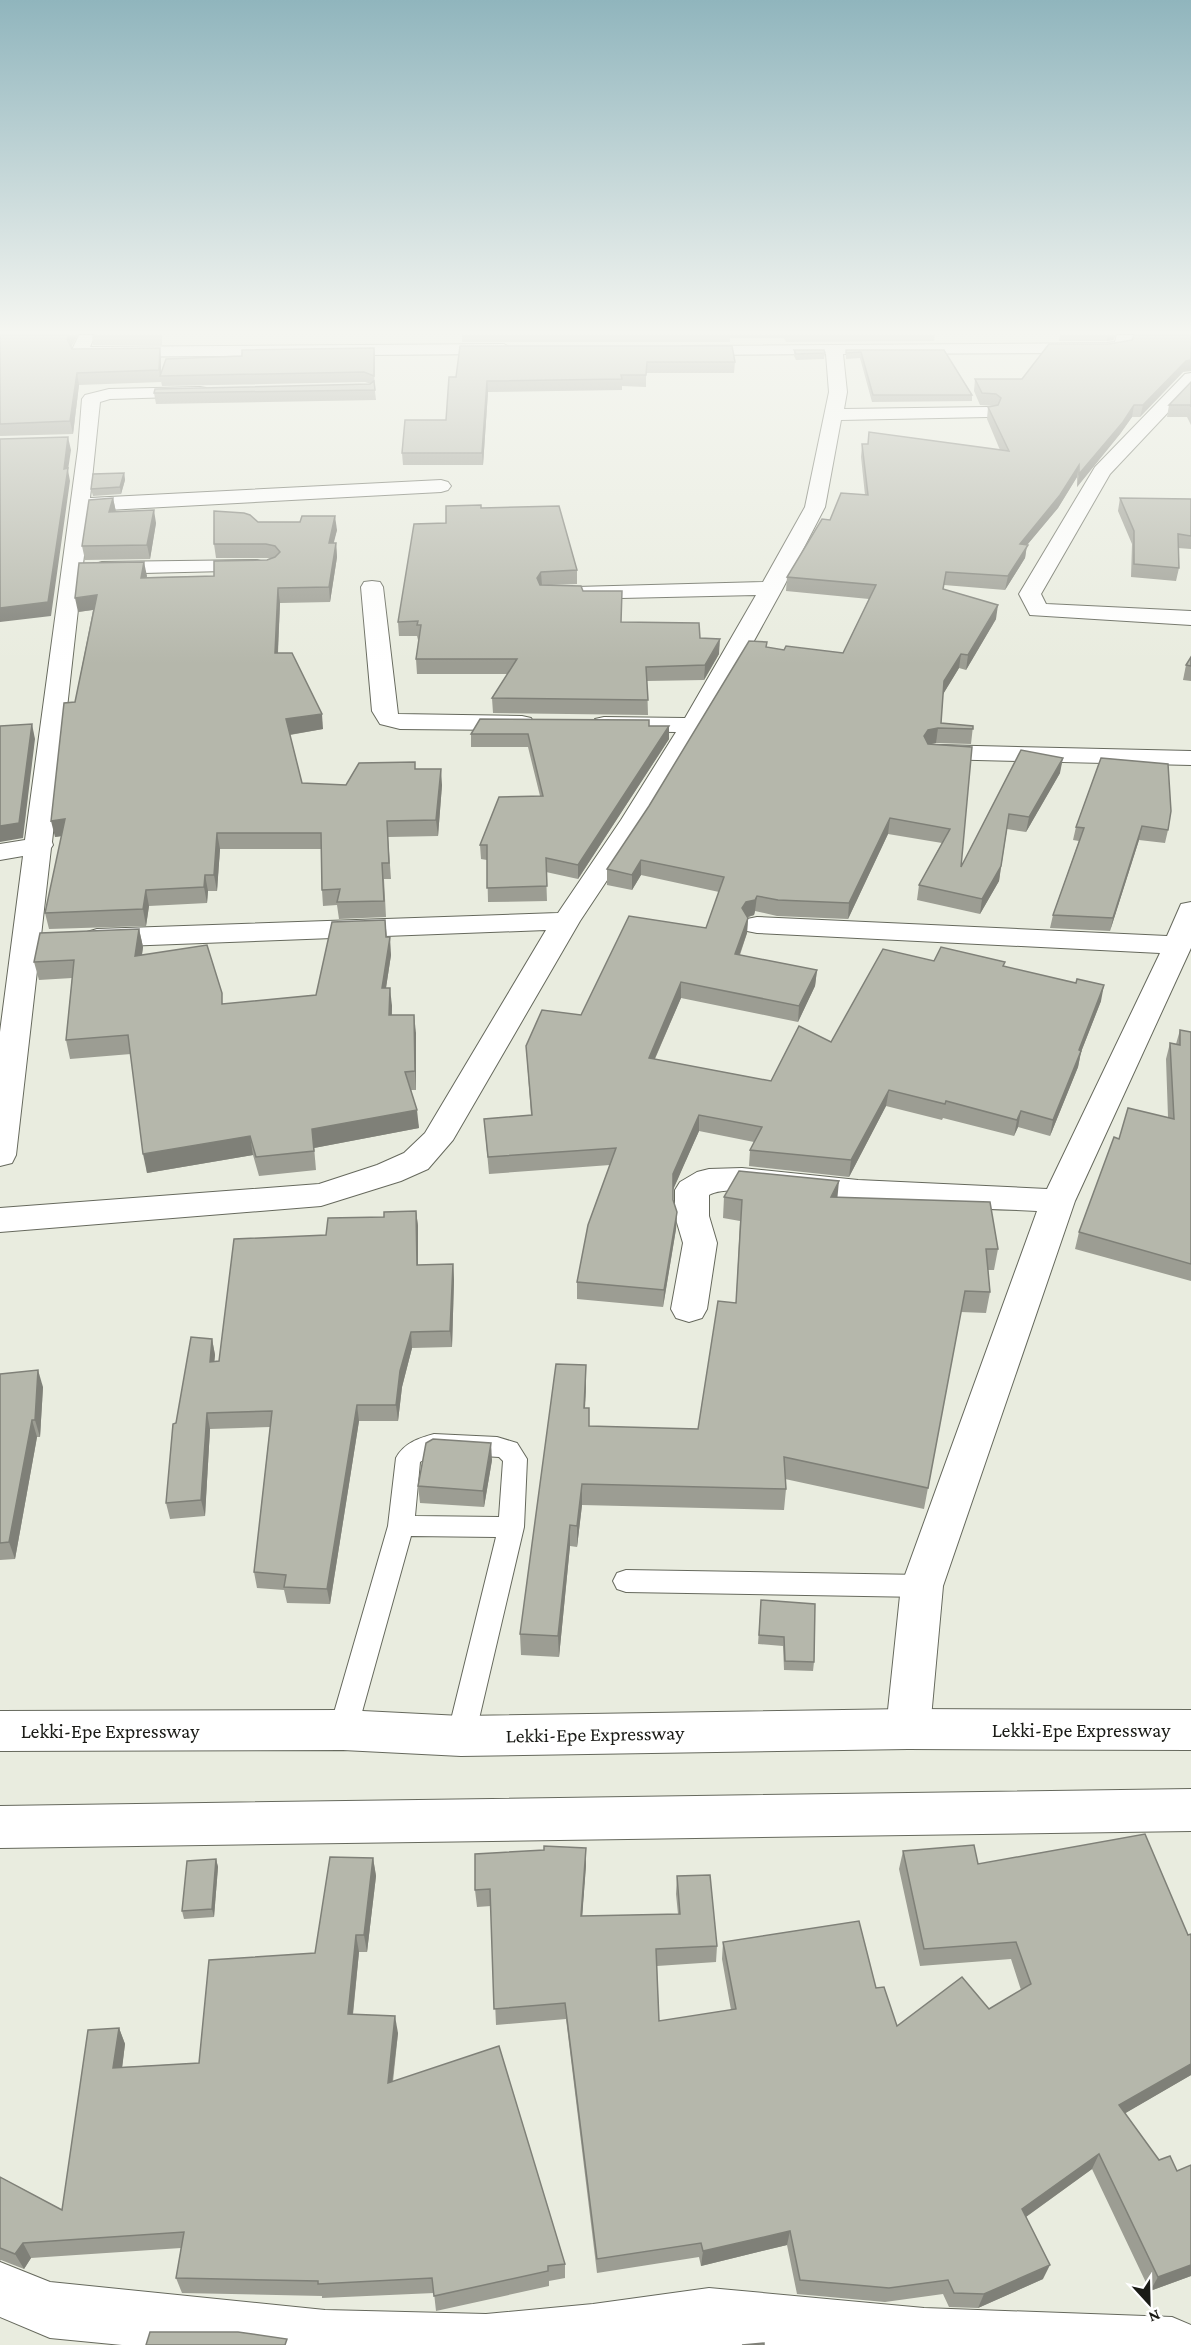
<svg xmlns="http://www.w3.org/2000/svg" width="1191" height="2345" font-family="'Crimson Pro',serif">
	<style>
		.lines { fill: none; stroke-linecap: round; stroke-linejoin: round }
		.service-casing { stroke: #66695d; stroke-width: 2 }
		.minor-casing { stroke: #66695d; stroke-width: 2 }
		.trunk-casing { stroke: #66695d; stroke-width: 2 }
		.service { fill: #fff; fill-rule: evenodd }
		.minor { fill: #fff; fill-rule: evenodd }
		.trunk { fill: #fff; fill-rule: evenodd }
		.wall { fill: #9c9d93 }
		.shaded-wall { fill: #7f8078 }
		.building { fill: #b5b7ab; stroke: #7f8078; stroke-width: 1.5 }
		.labels { text-anchor: middle; stroke-width: 4.5; stroke-linejoin: round; paint-order: stroke }
		.near-street-label { font-size: 20px; fill: #1a1b16; stroke: #fff }
	</style>
	<rect width="100%" height="100%" fill="#e9ecdf"/>
	<g class="lines">
		<defs>
			<g id="service">
				<path d="M434 1434 497 1437 517 1443 527 1459 524 1527 475 1736 471 1745 461 1749 451 1745 447 1736 496 1537 411 1536 357 1730 353 1739 343 1742 333 1739 329 1730 388 1526 396 1458C404 1443 419 1438 434 1434ZM436 1453 499 1457 503 1461 499 1517 415 1516 420 1462Z"/>
				<polygon points="626,1570 922,1575 931,1578 935,1586 931,1594 922,1597 626,1592 617,1589 613,1581 617,1573"/>
			</g>
			<g id="minor">
				<polygon points="79,335 95,335 90,347 504,344 512,349 504,354 90,357 81,360 75,359 71,352"/>
				<polygon points="1117,335 1135,335 1129,349 1107,353 843,354 847,392 844,409 988,407 994,408 997,412 994,416 988,417 841,420 825,507 783,588 738,670 647,820 580,921 453,1140 428,1169 401,1181 321,1206 0,1232 0,1208 319,1184 377,1165 404,1153 425,1133 546,930 97,947 87,944 83,938 87,932 97,929 558,913 621,820 676,732 604,731 595,729 592,724 595,719 604,717 685,718 756,595 576,599 568,598 565,593 568,588 576,587 763,582 805,507 829,392 826,354 688,355 682,354 680,350 682,346 1107,343 1115,342"/>
				<polygon points="1191,373 1191,388 1110,474 1041,594 1046,604 1191,611 1191,625 1030,615 1019,594 1095,467 1185,374"/>
				<polygon points="200,387 206,388 209,392 206,396 110,399 100,402 90,498 441,480 448,482 451,486 448,490 441,492 89,511 52,842 53,845 51,848 16,1155 12,1163 0,1166 0,1032 23,856 0,860 0,844 25,840 78,449 82,399 85,395 109,389"/>
				<polygon points="257,560 264,562 268,566 264,570 102,574 95,572 91,568 95,564 102,562"/>
				<polygon points="372,581 380,582 383,587 398,714 522,716 531,718 534,723 531,728 522,730 400,729 380,724 372,711 361,587 364,582"/>
				<polygon points="936,745 1191,751 1191,765 936,759 927,757 924,752 927,747"/>
				<path d="M1191 902V948L1075 1201 943 1586 930 1729 924 1743 908 1749 892 1743 886 1729 901 1586 1037 1211C978 1208 918 1207 859 1202 827 1200 732 1181 709 1195V1216L717 1243 707 1309 702 1318 689 1322 676 1318 671 1309 683 1243 675 1216V1190L680 1182 697 1172 709 1169 742 1168 858 1180 1047 1189 1160 953 757 933 747 931 743 925 747 919 757 917 1167 936 1181 904Z"/>
				<polygon points="0,2262 50,2282 325,2310 486,2314 593,2304 709,2288 924,2308 1172,2317 1191,2325 1191,2345 122,2345 50,2338 0,2317"/>
			</g>
			<g id="trunk">
				<polygon points="908,1709 1191,1710 1191,1750 908,1749 461,1756 343,1750 0,1751 0,1711 343,1710 461,1716"/>
				<polygon points="1191,1789 1191,1831 0,1848 0,1806"/>
			</g>
		</defs>
		<use href="#service" class="service-casing"/>
		<use href="#minor" class="minor-casing"/>
		<use href="#trunk" class="trunk-casing"/>
		<use href="#service" class="service"/>
		<use href="#minor" class="minor"/>
		<use href="#trunk" class="trunk"/>
	</g>
	<g class="wall">
		<polygon points="0,335 71,347 72,349 160,348 161,360 161,373 242,356 374,348 374,383 376,400 156,404 154,393 371,384 365,382 162,386 161,381 161,382 79,385 73,434 0,436"/>
		<polygon points="92,335 162,335 162,345 93,345"/>
		<polygon points="462,335 935,335 934,341 786,342 784,338 730,338 730,342 462,342"/>
		<polygon points="1060,335 1116,335 1113,340 1107,341 1059,341"/>
		<polygon points="1132,340 1183,372 1140,417 1132,417 1120,434 1077,487 1077,477 1058,508 1027,545 1025,558 1005,590 944,585 943,589 996,619 966,670 959,668 943,694 941,723 973,726 971,744 936,743 928,744 961,867 1021,750 1060,773 1026,832 1007,829 999,881 980,914 917,900 919,885 942,843 888,834 848,919 777,916 755,911 754,915 748,917 747,933 740,955 817,970 815,986 798,1022 681,998 655,1059 771,1081 831,1042 934,961 1004,966 1101,1001 1081,1052 1078,1067 1050,1136 1018,1127 1014,1136 943,1118 942,1120 886,1106 849,1177 749,1166 750,1150 754,1142 699,1131 673,1189 673,1200 677,1212 676,1229 663,1307 577,1299 577,1282 610,1165 489,1174 484,1119 531,1115 526,1046 581,1015 706,928 719,892 641,875 632,890 607,885 607,869 766,647 784,650 843,653 869,599 786,591 787,577 830,520 865,495 861,457 862,444 868,444 869,432 1000,450 987,419 988,407 994,406 980,405 974,391 975,379 1022,379 1109,344"/>
		<polygon points="460,346 735,362 734,373 646,373 646,387 622,386 622,390 488,392 483,465 403,465 402,453 446,420 456,377"/>
		<polygon points="794,350 825,353 824,359 796,360 794,356"/>
		<polygon points="846,350 944,350 972,395 972,401 872,402 860,358 846,359"/>
		<polygon points="1191,382 1191,425 1187,417 1167,417 1169,405"/>
		<polygon points="124,473 125,480 121,494 93,496 91,489"/>
		<polygon points="113,498 116,512 156,523 150,559 85,560 82,546"/>
		<polygon points="1120,498 1191,499 1191,549 1178,548 1179,568 1176,581 1131,577 1132,544 1118,511"/>
		<polygon points="481,508 577,570 577,584 551,585 583,591 621,622 700,638 719,654 704,680 647,681 648,715 493,713 492,698 508,674 417,674 416,659 419,640 418,640 417,636 399,636 398,622 446,523"/>
		<polygon points="258,522 337,530 333,543 336,543 337,557 330,602 280,603 278,653 323,729 290,735 302,783 346,785 416,769 442,785 438,836 388,837 391,879 384,879 386,917 339,919 337,905 323,906 322,890 321,849 220,849 217,891 208,891 207,903 149,906 146,926 49,929 45,913 62,836 55,837 75,702 93,610 78,612 144,562 146,577 214,576 271,559 268,558 216,558 214,544"/>
		<polygon points="1191,657 1191,681 1183,680 1186,665"/>
		<polygon points="649,726 669,726 669,739 578,879 546,872 547,901 488,902 487,860 481,859 480,845 540,796 528,747 471,747 471,734"/>
		<polygon points="1101,758 1168,830 1165,843 1139,840 1110,931 1050,928 1053,915 1079,841 1073,840 1076,827"/>
		<polygon points="385,920 387,937 391,955 386,988 392,1006 392,1015 416,1033 416,1090 411,1090 419,1128 314,1148 316,1170 259,1176 253,1155 147,1173 131,1054 70,1059 66,1040 72,978 39,980 34,962 139,929 143,947 142,955 224,1004 316,995"/>
		<polygon points="1180,1030 1191,1032 1191,1281 1075,1249 1079,1232 1119,1139 1168,1117 1166,1059 1170,1043 1176,1044"/>
		<polygon points="724,1197 837,1197 998,1249 994,1270 988,1270 990,1292 986,1313 961,1312 924,1509 785,1479 786,1489 784,1510 582,1505 577,1547 570,1546 559,1657 521,1655 520,1634 586,1365 585,1408 589,1426 698,1429 736,1303 740,1221 723,1218"/>
		<polygon points="416,1211 418,1226 418,1265 453,1264 454,1280 452,1347 412,1348 402,1387 398,1421 359,1421 330,1604 287,1603 284,1590 257,1588 254,1572 270,1427 210,1429 205,1516 170,1519 166,1503 176,1423 212,1339 215,1355 214,1361 219,1361 326,1235 384,1217"/>
		<polygon points="0,1374 43,1387 40,1437 37,1437 15,1559 0,1560"/>
		<polygon points="492,1460 484,1507 420,1503 418,1486"/>
		<polygon points="761,1600 814,1662 813,1671 784,1670 783,1646 758,1644"/>
		<polygon points="903,1851 978,1864 1188,1935 1191,1934 1191,2075 1125,2113 1159,2160 1177,2171 1191,2165 1191,2276 1150,2291 1092,2169 1026,2217 1043,2279 978,2308 949,2307 943,2294 885,2302 797,2294 787,2245 701,2266 699,2257 597,2273 566,2019 496,2025 491,1906 477,1907 475,1890 586,1865 582,1916 678,1914 676,1894 677,1876 717,1946 716,1962 657,1966 659,2021 731,2010 722,1959 723,1942 876,1988 897,2026 989,2009 1021,1990 1011,1959 920,1966 899,1869"/>
		<polygon points="373,1858 376,1876 367,1952 359,1952 353,2015 398,2033 393,2082 565,2264 565,2278 549,2281 549,2286 436,2311 434,2293 322,2298 322,2296 182,2293 176,2278 181,2248 31,2258 24,2269 1,2260 0,2261 0,2177 62,2210 119,2028 125,2044 122,2067 199,2063 315,1953"/>
		<polygon points="216,1859 218,1867 214,1917 184,1919 182,1911"/>
	</g>
	<g class="shaded-wall">
		<polygon points="69,335 78,335 69,351 67,339"/>
		<polygon points="1108,335 1116,335 1113,340 1107,341"/>
		<polygon points="160,348 161,360 161,376 160,376 161,382 159,370"/>
		<polygon points="374,348 375,357 374,386"/>
		<polygon points="1191,360 1191,371 1183,372 1140,417 1143,405 1186,361"/>
		<polygon points="77,373 79,385 73,434 70,421"/>
		<polygon points="487,381 488,392 483,465 482,453"/>
		<polygon points="1134,405 1132,417 1120,434 1077,487 1079,474"/>
		<polygon points="68,437 71,450 68,470 70,481 51,616 0,622 0,608 64,469"/>
		<polygon points="1079,465 1077,477 1058,508 1027,545 1025,558 1005,590 1008,576 1020,544"/>
		<polygon points="124,473 125,480 121,494 120,487"/>
		<polygon points="113,498 116,512 109,512"/>
		<polygon points="154,510 156,523 150,559 147,545"/>
		<polygon points="335,516 337,530 330,558 329,543"/>
		<polygon points="336,543 337,557 330,602 329,587"/>
		<polygon points="144,562 147,576 144,592 141,578"/>
		<polygon points="541,572 542,586 537,592 537,578"/>
		<polygon points="278,588 280,603 277,668 275,653"/>
		<polygon points="97,595 99,609 78,612 75,598"/>
		<polygon points="998,605 996,619 966,670 968,655"/>
		<polygon points="720,639 719,654 704,680 705,665"/>
		<polygon points="961,654 959,668 942,696 944,681"/>
		<polygon points="322,714 323,729 288,735 286,719"/>
		<polygon points="32,724 35,739 23,838 0,842 0,826"/>
		<polygon points="669,726 669,739 578,879 578,865"/>
		<polygon points="938,728 936,743 927,745 924,736 928,730"/>
		<polygon points="1063,758 1060,773 1026,832 1029,817"/>
		<polygon points="441,769 442,785 438,836 436,820"/>
		<polygon points="890,818 888,834 848,919 849,903"/>
		<polygon points="65,819 69,835 55,837 51,821"/>
		<polygon points="1142,826 1139,840 1110,931 1113,918"/>
		<polygon points="217,833 220,849 217,891 214,875"/>
		<polygon points="641,860 641,875 632,890 632,875"/>
		<polygon points="1001,866 999,881 980,914 982,899"/>
		<polygon points="205,875 208,891 207,903 204,887"/>
		<polygon points="146,890 149,906 146,926 143,909"/>
		<polygon points="757,896 755,911 754,915 745,918 742,908 746,902"/>
		<polygon points="748,918 747,933 734,970 735,954"/>
		<polygon points="139,929 143,947 139,974 135,956"/>
		<polygon points="390,937 391,955 383,1007 382,988"/>
		<polygon points="817,970 815,986 798,1022 799,1006"/>
		<polygon points="681,982 681,998 648,1074 649,1058"/>
		<polygon points="1104,985 1101,1001 1081,1052 1078,1067 1050,1136 1053,1120"/>
		<polygon points="390,988 392,1006 391,1034 389,1015"/>
		<polygon points="414,1015 416,1033 416,1090 415,1071"/>
		<polygon points="889,1090 886,1106 849,1177 851,1160"/>
		<polygon points="417,1110 419,1128 314,1148 316,1170 312,1129"/>
		<polygon points="1021,1111 1018,1127 1014,1136 1017,1120"/>
		<polygon points="699,1115 699,1131 673,1190 673,1174"/>
		<polygon points="250,1136 253,1155 147,1173 143,1154"/>
		<polygon points="839,1181 837,1202 831,1197"/>
		<polygon points="416,1211 418,1226 418,1281 417,1265"/>
		<polygon points="677,1212 676,1229 663,1307 664,1290"/>
		<polygon points="453,1264 454,1280 452,1347 450,1331"/>
		<polygon points="411,1332 412,1348 402,1387 398,1421 396,1405 400,1371"/>
		<polygon points="212,1339 215,1355 213,1378 210,1362"/>
		<polygon points="586,1365 586,1386 584,1429 584,1408"/>
		<polygon points="38,1370 43,1387 40,1437 35,1420"/>
		<polygon points="357,1405 359,1421 330,1604 327,1589"/>
		<polygon points="207,1413 210,1429 205,1516 201,1500"/>
		<polygon points="32,1420 37,1437 15,1559 9,1542"/>
		<polygon points="491,1443 492,1460 484,1507 483,1491"/>
		<polygon points="582,1484 582,1505 577,1547 577,1526"/>
		<polygon points="570,1525 570,1546 559,1657 558,1636"/>
		<polygon points="586,1848 586,1865 581,1933 581,1916"/>
		<polygon points="373,1858 376,1876 367,1952 364,1935"/>
		<polygon points="216,1859 218,1867 214,1917 212,1909"/>
		<polygon points="356,1935 359,1952 351,2031 348,2014"/>
		<polygon points="395,2016 398,2033 390,2100 388,2083"/>
		<polygon points="119,2028 125,2044 120,2085 113,2068"/>
		<polygon points="1191,2064 1191,2075 1112,2121 1119,2105"/>
		<polygon points="1099,2154 1092,2169 1016,2224 1022,2209"/>
		<polygon points="790,2231 787,2245 701,2266 703,2251"/>
		<polygon points="23,2243 31,2258 24,2269 15,2254"/>
		<polygon points="1050,2265 1043,2279 978,2308 984,2294"/>
		<polygon points="1191,2265 1191,2276 1150,2291 1158,2277"/>
	</g>
	<g class="building">
		<polygon points="0,335 69,335 67,339 72,349 160,348 159,370 77,373 70,421 0,424"/>
		<polygon points="1134,335 1191,335 1191,360 1186,361 1143,405 1134,405 1123,422 1079,474 1079,465 1060,495 1020,544 1028,545 1008,576 946,572 943,589 998,605 968,655 961,654 944,681 941,723 973,726 973,729 938,728 928,730 924,736 928,744 972,747 961,867 1021,750 1063,758 1029,817 1009,814 1001,866 982,899 919,885 950,829 890,818 849,903 778,900 757,896 755,900 746,902 742,908 748,918 735,954 817,970 799,1006 681,982 649,1058 771,1081 799,1026 831,1042 883,949 934,961 941,947 1005,962 1003,966 1076,983 1077,979 1104,985 1079,1050 1081,1051 1053,1120 1021,1111 1017,1120 946,1101 945,1104 889,1090 851,1160 750,1150 762,1127 699,1115 673,1174 673,1200 677,1212 664,1290 577,1282 588,1225 616,1148 488,1157 484,1119 532,1115 526,1046 542,1010 581,1015 629,916 706,928 724,877 641,860 632,875 607,869 649,806 749,641 767,642 766,647 784,650 786,646 843,653 876,585 787,577 822,519 830,520 841,493 868,495 862,444 868,444 869,432 1009,451 988,407 998,405 1001,398 996,394 982,393 975,379 1022,379 1049,344 1109,344 1132,340"/>
		<polygon points="460,346 732,346 735,362 647,362 646,375 621,375 622,379 487,381 482,453 402,453 405,420 446,420 449,377 456,377"/>
		<polygon points="374,348 374,376 364,372 160,376 166,359 242,356 242,350"/>
		<polygon points="794,350 824,350 825,353 796,354"/>
		<polygon points="846,350 944,350 972,395 873,395 861,352 846,353"/>
		<polygon points="374,381 375,390 154,393 155,389 370,384"/>
		<polygon points="1191,382 1191,407 1190,405 1169,405"/>
		<polygon points="68,437 64,469 68,468 48,602 0,608 0,439"/>
		<polygon points="124,473 120,487 91,489 93,474"/>
		<polygon points="113,498 109,512 154,510 147,545 82,546 89,500"/>
		<polygon points="1120,498 1191,499 1191,536 1178,534 1179,568 1134,564 1134,531"/>
		<polygon points="481,505 481,508 559,506 577,570 541,572 537,578 540,585 581,586 583,591 622,591 621,622 699,623 700,638 720,639 705,665 646,667 648,700 492,698 517,659 416,659 421,625 417,625 418,621 398,622 414,524 446,523 446,506"/>
		<polygon points="214,511 244,513 250,515 258,522 300,522 302,516 335,516 329,543 336,543 329,587 278,588 275,653 292,653 322,714 286,719 302,783 346,785 359,763 415,762 415,769 441,769 436,820 387,821 389,863 382,863 384,901 337,902 340,889 322,890 321,833 217,833 214,875 205,875 204,887 146,890 143,909 45,913 65,819 51,821 64,703 75,702 97,595 75,598 79,563 144,562 141,578 214,576 214,561 267,560 275,557 280,552 275,546 266,544 214,544"/>
		<polygon points="1191,657 1191,666 1186,665"/>
		<polygon points="480,719 649,720 649,726 669,726 578,865 546,858 547,886 487,888 487,845 480,845 499,797 543,796 528,734 471,734"/>
		<polygon points="32,724 19,823 0,826 0,726"/>
		<polygon points="1101,758 1168,764 1171,811 1168,830 1142,826 1113,918 1053,915 1084,828 1076,827"/>
		<polygon points="385,920 386,937 390,937 382,988 390,988 389,1015 414,1015 415,1071 405,1072 417,1110 312,1129 314,1151 256,1157 250,1136 143,1154 128,1035 66,1040 74,960 34,962 40,933 139,929 135,956 207,945 222,993 222,1004 316,995 332,922"/>
		<polygon points="1180,1030 1191,1032 1191,1264 1079,1232 1114,1137 1119,1139 1128,1108 1174,1119 1170,1043 1180,1045"/>
		<polygon points="739,1171 839,1181 831,1197 990,1202 998,1249 986,1249 990,1292 965,1291 928,1488 784,1457 786,1489 582,1484 577,1526 570,1525 558,1636 520,1634 556,1364 586,1365 584,1408 589,1408 589,1426 698,1429 718,1301 736,1303 742,1200 724,1197"/>
		<polygon points="416,1211 417,1265 453,1264 450,1331 411,1332 400,1371 396,1405 357,1405 327,1589 284,1587 286,1575 254,1572 272,1411 207,1413 201,1500 166,1503 173,1424 176,1423 191,1337 212,1339 210,1362 219,1361 234,1239 326,1235 328,1218 384,1217 384,1212"/>
		<polygon points="38,1370 35,1420 32,1420 9,1542 0,1543 0,1374"/>
		<polygon points="433,1439 491,1443 483,1491 418,1486 426,1443"/>
		<polygon points="761,1600 815,1604 814,1662 785,1661 784,1637 759,1635"/>
		<polygon points="1145,1834 1188,1935 1191,1934 1191,2064 1119,2105 1159,2160 1170,2156 1177,2171 1191,2165 1191,2265 1158,2277 1099,2154 1022,2209 1050,2265 984,2294 954,2293 948,2280 889,2288 800,2280 790,2231 703,2251 701,2243 597,2259 565,2003 494,2009 490,1889 475,1890 475,1854 544,1850 544,1846 586,1848 581,1916 680,1914 677,1876 710,1875 717,1946 656,1949 659,2021 736,2009 723,1942 859,1921 876,1988 884,1987 897,2026 962,1977 989,2009 1031,1984 1016,1942 924,1949 903,1851 974,1845 978,1864"/>
		<polygon points="330,1857 373,1858 364,1935 356,1935 348,2014 395,2016 388,2083 499,2046 565,2264 548,2266 548,2271 434,2296 432,2278 318,2284 318,2281 176,2278 184,2232 23,2243 15,2254 0,2248 0,2177 62,2210 88,2030 119,2028 113,2068 199,2063 209,1960 315,1953"/>
		<polygon points="216,1859 212,1909 182,1911 187,1861"/>
		<polygon points="150,2332 238,2332 287,2339 285,2345 146,2345"/>
		<polygon points="764,2343 764,2345 742,2345"/>
	</g>
	<linearGradient id="sky" x2="0" y2="1"><stop stop-color="#90b5bd"/><stop offset="0.5" stop-color="#f5f6f1"/><stop offset="1" stop-color="#f5f6f1" stop-opacity="0"/></linearGradient>
	<rect width="1191" height="664" fill="url(#sky)"/>
	<g class="labels">
		<g class="near-street-label">
			<text x="1081" y="1737">Lekki-Epe Expressway</text>
			<text x="110" y="1738">Lekki-Epe Expressway</text>
			<text transform="translate(595 1734) rotate(-1)" y="7">Lekki-Epe Expressway</text>
		</g>
	</g>
	<g transform="translate(1149 2303) rotate(158)" stroke="#ffffff" stroke-width="4.5" paint-order="stroke">
	<path d="M0-4.5L10 22L0 15L-10 22Z" fill="#1a1b16"/>
	<text y="-9" font-size="16" font-weight="bold" text-anchor="middle" fill="#1a1b16">N</text>
	</g>
</svg>
